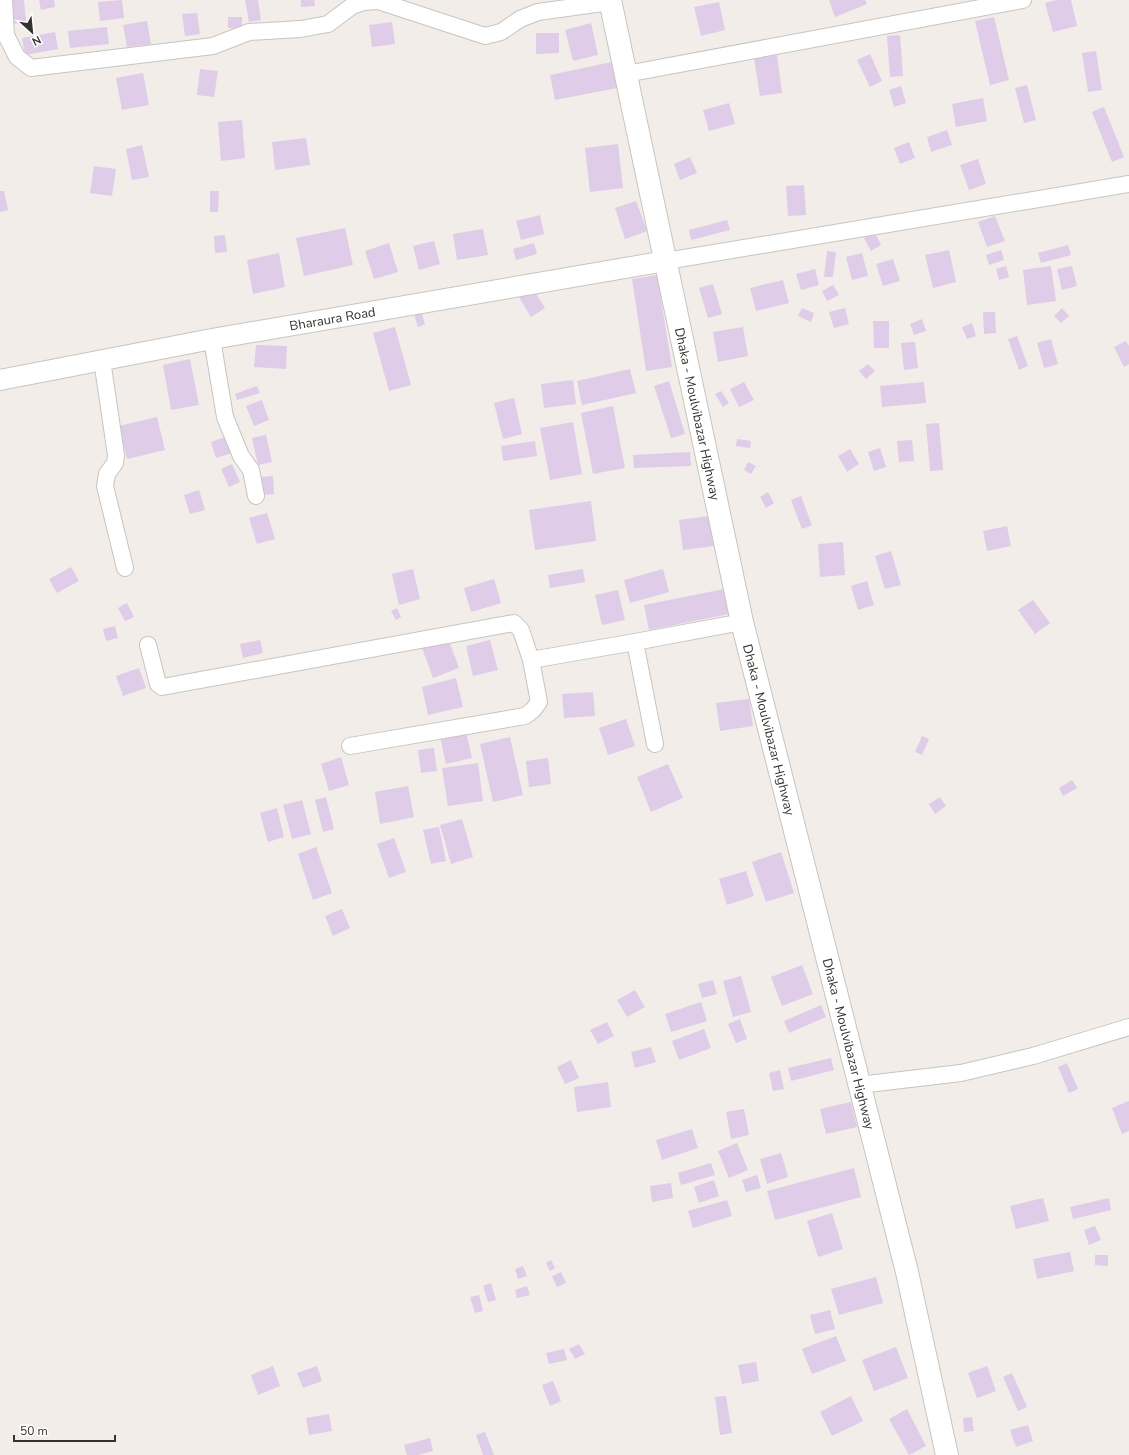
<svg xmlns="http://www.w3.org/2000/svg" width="1129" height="1455" font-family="'Nunito Sans',sans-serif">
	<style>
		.building { fill: #dfcce8 }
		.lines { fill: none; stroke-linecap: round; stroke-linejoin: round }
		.minor-casing { stroke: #c8c4bf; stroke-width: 18 }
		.major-casing { stroke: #c8c4bf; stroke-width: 22 }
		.highway-casing { stroke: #c8c4bf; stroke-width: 24 }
		.minor { stroke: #fff; stroke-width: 16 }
		.major { stroke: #fff; stroke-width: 20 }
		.highway { stroke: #fff; stroke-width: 22 }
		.labels { text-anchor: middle; stroke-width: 3; stroke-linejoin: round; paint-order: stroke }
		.street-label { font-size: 13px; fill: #333230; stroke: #fff }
	</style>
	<rect width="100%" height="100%" fill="#f2ede8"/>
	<g class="building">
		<polygon points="10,0 24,0 26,22 13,24"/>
		<polygon points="39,0 54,0 55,7 41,10"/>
		<polygon points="122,0 124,18 100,21 98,2"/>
		<polygon points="245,0 258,0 261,20 249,22"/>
		<polygon points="301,0 314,0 315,6 301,7"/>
		<polygon points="829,0 865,0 867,4 835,17"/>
		<polygon points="1056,0 1071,0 1077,26 1053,32 1045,3"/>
		<polygon points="719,2 725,30 701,36 694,7"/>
		<polygon points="197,13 200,34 185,36 182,14"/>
		<polygon points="228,17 242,17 242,29 228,28"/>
		<polygon points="994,17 1009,80 990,85 975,21"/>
		<polygon points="147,21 151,44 127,47 123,25"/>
		<polygon points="392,22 395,44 372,47 369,25"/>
		<polygon points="591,23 598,55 573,61 565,30"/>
		<polygon points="107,27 109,44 70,48 68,31"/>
		<polygon points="55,32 58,49 25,55 22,38"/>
		<polygon points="536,33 559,33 559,53 536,54"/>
		<polygon points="900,35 903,76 890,77 887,36"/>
		<polygon points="1096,51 1102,90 1088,92 1082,53"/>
		<polygon points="870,54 882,81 870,87 857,60"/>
		<polygon points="777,55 782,93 760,96 754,58"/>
		<polygon points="612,62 617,88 555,100 550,75"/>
		<polygon points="200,69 218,71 214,97 197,95"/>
		<polygon points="143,73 149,105 122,110 116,78"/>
		<polygon points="1027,85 1036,120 1024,123 1015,88"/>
		<polygon points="901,86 906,103 894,107 889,90"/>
		<polygon points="983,98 987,121 956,127 952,104"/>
		<polygon points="729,103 735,124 709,131 703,110"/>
		<polygon points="1104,107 1124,157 1112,162 1092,112"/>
		<polygon points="242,120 245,158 221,161 218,122"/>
		<polygon points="947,130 952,145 931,152 927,137"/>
		<polygon points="306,138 310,165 275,170 272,142"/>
		<polygon points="909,142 915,158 900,164 894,148"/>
		<polygon points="618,144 623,188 590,192 585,148"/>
		<polygon points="142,145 149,177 132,180 126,149"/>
		<polygon points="690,157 697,173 680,180 674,164"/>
		<polygon points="978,159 986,184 969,190 960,165"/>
		<polygon points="94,166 116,169 112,196 90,193"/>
		<polygon points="804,185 806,215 788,216 786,186"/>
		<polygon points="0,191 4,191 8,210 0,212"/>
		<polygon points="210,191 219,191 218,212 210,212"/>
		<polygon points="636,201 647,231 625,239 615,208"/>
		<polygon points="540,215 544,234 521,240 516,221"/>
		<polygon points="995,216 1005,241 987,247 978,222"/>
		<polygon points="727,220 730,230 691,240 689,230"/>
		<polygon points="345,228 353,265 304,276 296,238"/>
		<polygon points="483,229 488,255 457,260 453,234"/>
		<polygon points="875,233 881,245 871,251 864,238"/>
		<polygon points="225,235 227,252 215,253 214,236"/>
		<polygon points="434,241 440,264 419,270 413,246"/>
		<polygon points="389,243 398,272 374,279 365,251"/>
		<polygon points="534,243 537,254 516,260 513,249"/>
		<polygon points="1068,245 1071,255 1041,263 1038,253"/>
		<polygon points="949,250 956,282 933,288 925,255"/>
		<polygon points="1001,250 1004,260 989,265 986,255"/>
		<polygon points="827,251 836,252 833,277 824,277"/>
		<polygon points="279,253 285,287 253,294 247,260"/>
		<polygon points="862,253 868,276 852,280 846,257"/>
		<polygon points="893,259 900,281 883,286 876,264"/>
		<polygon points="1006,266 1009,277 999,280 996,269"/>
		<polygon points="1051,266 1056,301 1027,305 1023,270"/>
		<polygon points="1072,266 1077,286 1062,290 1057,269"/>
		<polygon points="815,269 819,285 801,290 796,274"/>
		<polygon points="657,275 672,367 646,371 632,279"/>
		<polygon points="783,280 789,303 756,311 750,288"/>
		<polygon points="713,284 722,314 708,318 699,288"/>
		<polygon points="833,285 839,295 827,301 822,291"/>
		<polygon points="533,289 545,308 531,317 519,297"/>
		<polygon points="420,308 425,324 418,327 413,311"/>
		<polygon points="802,308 814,313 811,322 798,316"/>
		<polygon points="845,308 849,324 834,328 829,312"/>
		<polygon points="1062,308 1069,316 1061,323 1054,316"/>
		<polygon points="983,312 995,312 996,333 984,334"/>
		<polygon points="922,319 926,331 914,335 910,324"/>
		<polygon points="873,321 889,321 889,348 874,348"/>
		<polygon points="972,323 976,336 967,339 962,327"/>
		<polygon points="395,327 411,385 389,391 373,333"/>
		<polygon points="743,327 748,356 718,362 713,332"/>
		<polygon points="1017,336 1028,366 1019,370 1008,339"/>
		<polygon points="1051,339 1058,364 1044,368 1037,343"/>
		<polygon points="1126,341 1129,346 1129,364 1124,367 1114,347"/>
		<polygon points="915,342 918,368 904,370 901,343"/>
		<polygon points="256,345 287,346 286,369 254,367"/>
		<polygon points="190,359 199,405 171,410 163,365"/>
		<polygon points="868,364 875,371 866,379 859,371"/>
		<polygon points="630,369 636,393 582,405 577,381"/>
		<polygon points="573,380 576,404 544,408 541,384"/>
		<polygon points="669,381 685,434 671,438 654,386"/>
		<polygon points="744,382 754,400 739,407 730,389"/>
		<polygon points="924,382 926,403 882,407 880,386"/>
		<polygon points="257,386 260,393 237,400 235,394"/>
		<polygon points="721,391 729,403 723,407 715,394"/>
		<polygon points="514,398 522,434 503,439 494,403"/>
		<polygon points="262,400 269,420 254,426 246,406"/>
		<polygon points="613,406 625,468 593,474 581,413"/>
		<polygon points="157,417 165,450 127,459 119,426"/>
		<polygon points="573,422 582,474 550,480 540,428"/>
		<polygon points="939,423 943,470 930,471 926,424"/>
		<polygon points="230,435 235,452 216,458 211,442"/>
		<polygon points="266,435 272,462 258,465 252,438"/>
		<polygon points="737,439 751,441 750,448 736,446"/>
		<polygon points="912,440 914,461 899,462 897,441"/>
		<polygon points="535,441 537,456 503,461 501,446"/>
		<polygon points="880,448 886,467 874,471 868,452"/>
		<polygon points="850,449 859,464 847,472 838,456"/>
		<polygon points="690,452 691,466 634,468 633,455"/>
		<polygon points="748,462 756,466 751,474 744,470"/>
		<polygon points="232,464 240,482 229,487 221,469"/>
		<polygon points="273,476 274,494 260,495 259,477"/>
		<polygon points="199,490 205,510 190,514 184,495"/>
		<polygon points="768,492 774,503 766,508 760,497"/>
		<polygon points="801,496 812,525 802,529 791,500"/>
		<polygon points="591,501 596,541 535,550 529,510"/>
		<polygon points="267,513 275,539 257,544 249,518"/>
		<polygon points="709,516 714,546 683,550 679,520"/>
		<polygon points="1007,526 1011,546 987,551 983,531"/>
		<polygon points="843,542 845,575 820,577 818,544"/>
		<polygon points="891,551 901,585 885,589 875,556"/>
		<polygon points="71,567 79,581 57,593 49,579"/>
		<polygon points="413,569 420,599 399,605 392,574"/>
		<polygon points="583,569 585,582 550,588 548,575"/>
		<polygon points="663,569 669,592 630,603 624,580"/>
		<polygon points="494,579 501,603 471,612 464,588"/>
		<polygon points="867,581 874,605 858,610 851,586"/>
		<polygon points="724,589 729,614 649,630 644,605"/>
		<polygon points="618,590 625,620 602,625 595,595"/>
		<polygon points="1033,600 1050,623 1035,634 1018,610"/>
		<polygon points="127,603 134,617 125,621 118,608"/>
		<polygon points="397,608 401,617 396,620 391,611"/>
		<polygon points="115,626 118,638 106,641 103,629"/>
		<polygon points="448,638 459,668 433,678 422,648"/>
		<polygon points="260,640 263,653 243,658 240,644"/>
		<polygon points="490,640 498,670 473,676 466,646"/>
		<polygon points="139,668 146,688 123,696 116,676"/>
		<polygon points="456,678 463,707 428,715 422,687"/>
		<polygon points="593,692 595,716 564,718 562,694"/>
		<polygon points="749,699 753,726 720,731 716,703"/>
		<polygon points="626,719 635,746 608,755 599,728"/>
		<polygon points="466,732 472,758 446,764 440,737"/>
		<polygon points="922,736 929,739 922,755 915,752"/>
		<polygon points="510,737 523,795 493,802 480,744"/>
		<polygon points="434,748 437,771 421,773 418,750"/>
		<polygon points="341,757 349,785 329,791 321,764"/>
		<polygon points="548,758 551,784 529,787 526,761"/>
		<polygon points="478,763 483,801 448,806 442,768"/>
		<polygon points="668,764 683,798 651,812 637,777"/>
		<polygon points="1072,780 1077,788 1063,796 1059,788"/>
		<polygon points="408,786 414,817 380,824 375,792"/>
		<polygon points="326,797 334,829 323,832 315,800"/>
		<polygon points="940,797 946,806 935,814 929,804"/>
		<polygon points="302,800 311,834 292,839 283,805"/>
		<polygon points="277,808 284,837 268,842 260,813"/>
		<polygon points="462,819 473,857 451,864 440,825"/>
		<polygon points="439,827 446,861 431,864 423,830"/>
		<polygon points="394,838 406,872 389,878 377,844"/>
		<polygon points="316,847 332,893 313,900 298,854"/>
		<polygon points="781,852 794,893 766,902 752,862"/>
		<polygon points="746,871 754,896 727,905 719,879"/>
		<polygon points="342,909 350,928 333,936 325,916"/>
		<polygon points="802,965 813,994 782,1006 771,977"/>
		<polygon points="741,976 751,1012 733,1017 723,981"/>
		<polygon points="713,980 717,994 702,998 698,984"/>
		<polygon points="635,990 645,1007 627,1017 617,1000"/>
		<polygon points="701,1002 707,1021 671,1032 665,1014"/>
		<polygon points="821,1005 826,1017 789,1033 784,1021"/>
		<polygon points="740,1019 747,1039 736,1043 728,1024"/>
		<polygon points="607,1022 614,1036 598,1044 590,1030"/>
		<polygon points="704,1029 711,1048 679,1060 672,1041"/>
		<polygon points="651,1047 656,1062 635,1068 631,1052"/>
		<polygon points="831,1058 834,1070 791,1081 788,1068"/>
		<polygon points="571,1060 579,1078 565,1084 557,1067"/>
		<polygon points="1067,1063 1078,1089 1069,1093 1058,1067"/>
		<polygon points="780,1070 784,1089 773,1091 769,1073"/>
		<polygon points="608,1082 611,1107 577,1112 574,1087"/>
		<polygon points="1129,1101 1129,1131 1122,1134 1112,1108"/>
		<polygon points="851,1102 857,1127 826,1134 820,1109"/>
		<polygon points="744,1109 749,1135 731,1139 726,1112"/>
		<polygon points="692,1129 698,1148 662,1160 656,1140"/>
		<polygon points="737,1143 748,1170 729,1178 718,1151"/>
		<polygon points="781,1153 788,1177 767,1184 760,1159"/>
		<polygon points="711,1163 715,1175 681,1185 678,1173"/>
		<polygon points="854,1168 861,1197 775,1220 767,1191"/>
		<polygon points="757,1175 761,1188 746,1192 742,1180"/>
		<polygon points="714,1180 719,1196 699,1203 694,1187"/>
		<polygon points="671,1183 673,1198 652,1202 650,1186"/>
		<polygon points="1043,1198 1049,1221 1016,1229 1010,1206"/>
		<polygon points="1109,1198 1111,1210 1073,1219 1070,1207"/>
		<polygon points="727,1200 732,1216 693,1228 688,1211"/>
		<polygon points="832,1213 843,1249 818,1257 807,1221"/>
		<polygon points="1095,1226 1101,1240 1089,1245 1084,1230"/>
		<polygon points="1070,1252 1074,1271 1037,1279 1033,1259"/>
		<polygon points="1095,1255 1108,1255 1108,1266 1095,1265"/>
		<polygon points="551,1260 555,1268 550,1271 546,1263"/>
		<polygon points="523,1266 527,1276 518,1279 515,1269"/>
		<polygon points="561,1272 566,1283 557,1287 552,1276"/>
		<polygon points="876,1277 883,1303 839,1315 831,1289"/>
		<polygon points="491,1283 496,1300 488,1302 483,1286"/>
		<polygon points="527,1286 530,1295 517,1298 515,1290"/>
		<polygon points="479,1295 483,1311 475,1313 470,1297"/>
		<polygon points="830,1310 835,1329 815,1334 810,1315"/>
		<polygon points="836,1336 846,1361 812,1374 802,1349"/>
		<polygon points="579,1344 585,1354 575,1359 569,1349"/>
		<polygon points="896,1347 908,1378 874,1391 862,1360"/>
		<polygon points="564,1349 567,1360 549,1364 546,1353"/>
		<polygon points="756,1362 759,1381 742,1384 738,1365"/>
		<polygon points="273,1366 280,1386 258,1395 251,1375"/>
		<polygon points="317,1366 322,1381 303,1388 297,1373"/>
		<polygon points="987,1366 996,1391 977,1398 968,1373"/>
		<polygon points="1012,1373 1027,1407 1018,1411 1003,1377"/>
		<polygon points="553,1381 561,1401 550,1406 542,1385"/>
		<polygon points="726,1396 732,1433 720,1435 715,1397"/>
		<polygon points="851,1396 863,1421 832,1436 820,1412"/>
		<polygon points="907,1409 926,1446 909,1455 889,1419"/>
		<polygon points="329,1414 332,1431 309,1435 306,1418"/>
		<polygon points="972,1417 974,1431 964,1432 963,1418"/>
		<polygon points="1028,1425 1033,1441 1016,1447 1010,1430"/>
		<polygon points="485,1432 494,1455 483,1455 476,1435"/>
		<polygon points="430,1438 433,1451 418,1455 407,1455 404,1445"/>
	</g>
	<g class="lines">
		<defs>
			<g id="minor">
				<polyline points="4,0 6,35 17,57 31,68 213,46 249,32 301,29 328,24 352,6 364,2 378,1 485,36 501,32 520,19 538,12 610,2"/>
				<polyline points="626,74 1023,0"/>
				<polyline points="666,261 1129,184"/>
				<polyline points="212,339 225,417 241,456 251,470 256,496"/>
				<polyline points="102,360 116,455 115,463 107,474 105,486 125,568"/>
				<polyline points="635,642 655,744"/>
				<polyline points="148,645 158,684 162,687 514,623 521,630 531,660 539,702 533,710 525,716 350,746"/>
				<polyline points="531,660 635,642 742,622"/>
				<polyline points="859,1085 961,1073 1033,1056 1129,1027"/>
			</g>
			<g id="major">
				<path id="s1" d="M0 380 212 339 666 261"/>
			</g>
			<g id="highway">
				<path id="s2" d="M610 0 742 622 907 1272 947 1455"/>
			</g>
		</defs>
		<use href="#minor" class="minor-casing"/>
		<use href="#major" class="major-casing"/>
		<use href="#highway" class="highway-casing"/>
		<use href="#minor" class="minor"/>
		<use href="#major" class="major"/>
		<use href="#highway" class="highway"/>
	</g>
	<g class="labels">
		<g class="street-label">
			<text dy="5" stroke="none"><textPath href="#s1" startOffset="338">Bharaura Road</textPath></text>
			<text dy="5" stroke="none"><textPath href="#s2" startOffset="423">Dhaka - Moulvibazar Highway</textPath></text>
			<text dy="5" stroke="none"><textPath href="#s2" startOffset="747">Dhaka - Moulvibazar Highway</textPath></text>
			<text dy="5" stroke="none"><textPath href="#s2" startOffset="1071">Dhaka - Moulvibazar Highway</textPath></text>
		</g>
	</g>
	<g transform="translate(32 32) rotate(153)" stroke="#ffffff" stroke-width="3" paint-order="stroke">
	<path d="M0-3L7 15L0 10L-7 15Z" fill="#333230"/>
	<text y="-6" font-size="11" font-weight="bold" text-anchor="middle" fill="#333230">N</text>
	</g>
	<path d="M14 1435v6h101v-6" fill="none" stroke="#333230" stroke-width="2"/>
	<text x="20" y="1435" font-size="12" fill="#333230" stroke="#ffffff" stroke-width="3" paint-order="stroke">50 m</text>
</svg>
